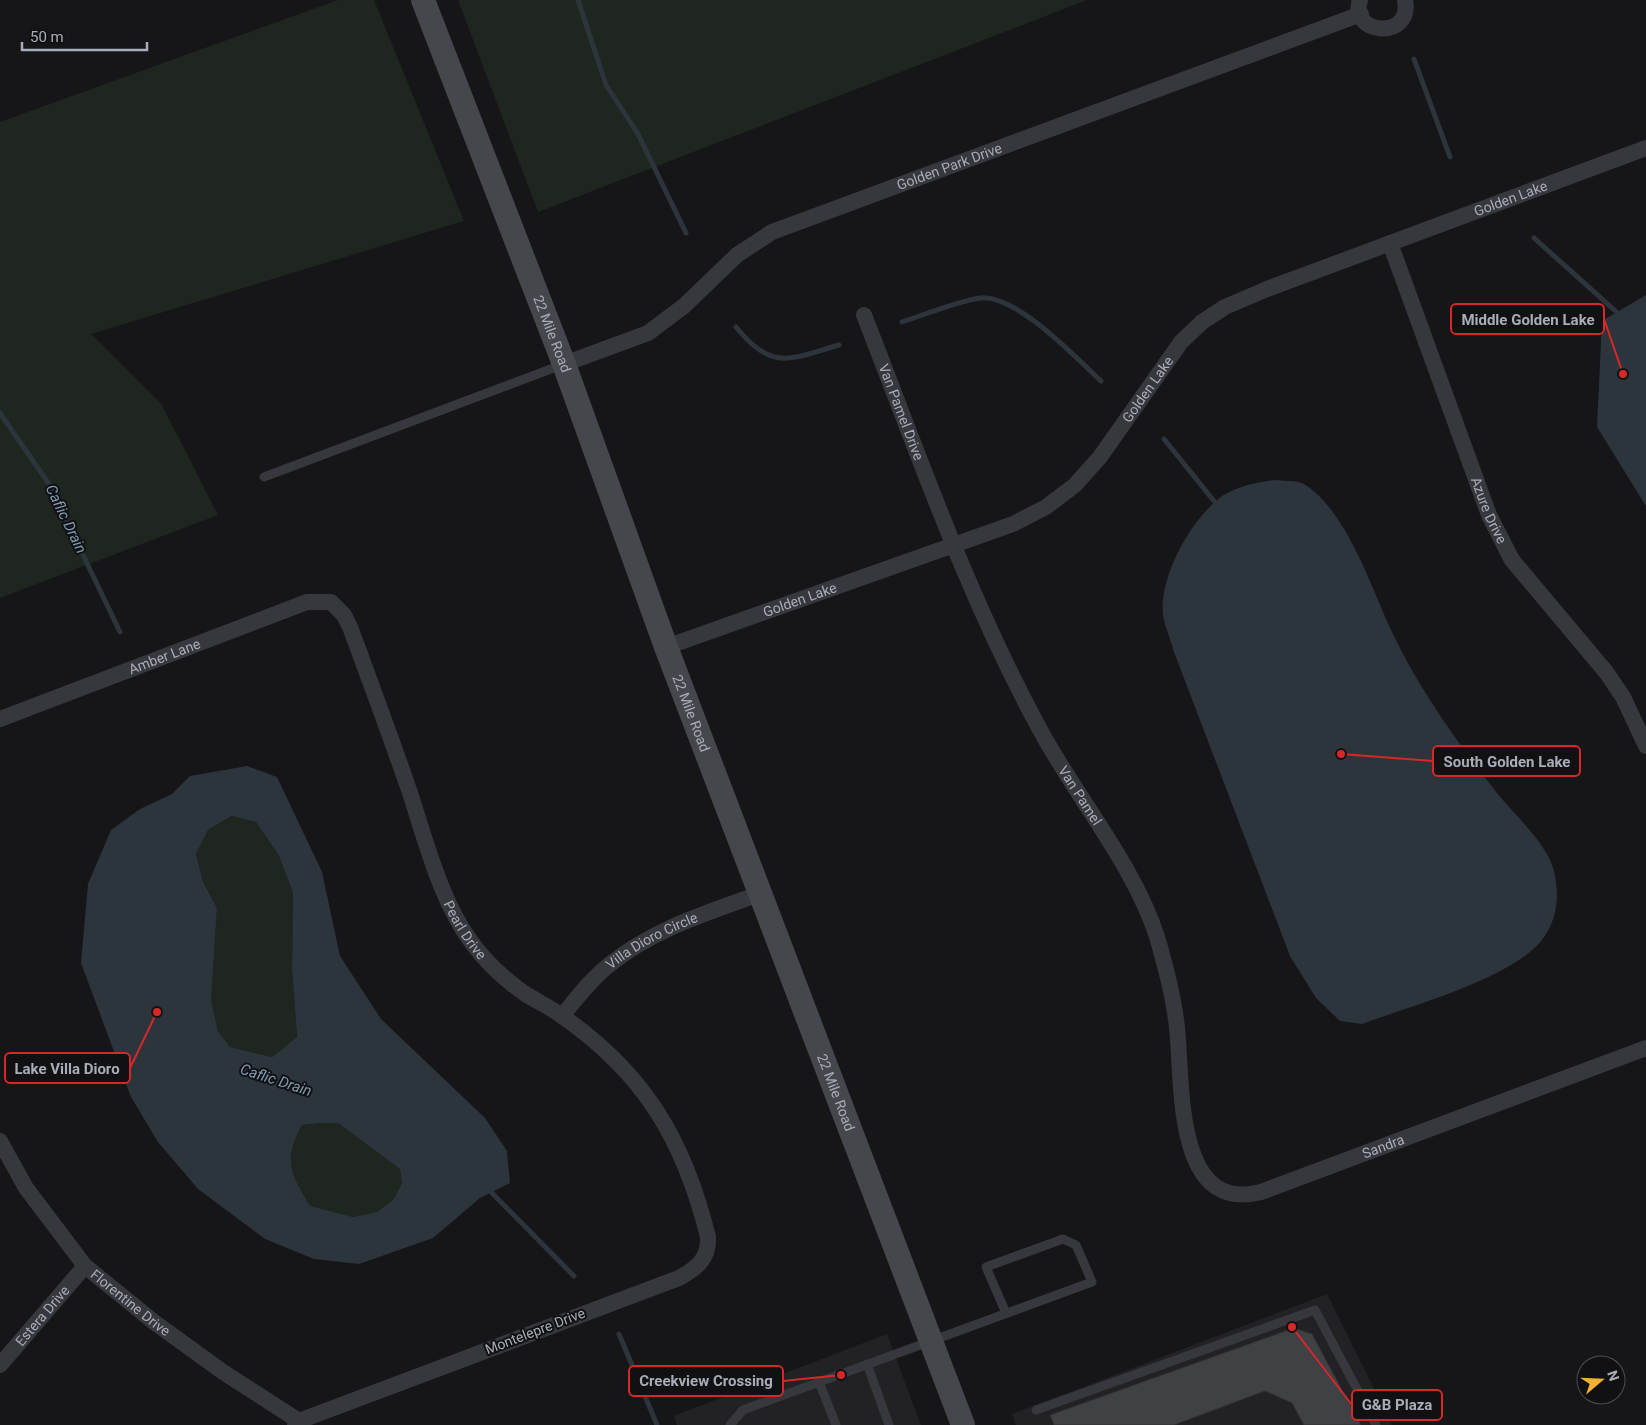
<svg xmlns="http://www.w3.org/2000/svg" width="1646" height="1425" font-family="Roboto,sans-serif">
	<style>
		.built { fill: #222225 }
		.green { fill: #1e261f }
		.water { fill: #2c353c; fill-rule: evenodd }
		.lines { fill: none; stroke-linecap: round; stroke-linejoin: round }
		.stream { stroke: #2c353c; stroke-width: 5 }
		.building { fill: #404145; stroke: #303034 }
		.lane { stroke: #37383d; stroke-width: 9 }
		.street { stroke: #37383d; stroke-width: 16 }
		.secondary { stroke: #45474d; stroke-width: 24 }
		.labels { text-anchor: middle; stroke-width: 4; stroke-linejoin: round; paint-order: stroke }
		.street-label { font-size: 14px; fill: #a8adb8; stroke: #111113 }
		.water-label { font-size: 15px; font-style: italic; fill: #7f9bb3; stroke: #111113 }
		.leader { fill: none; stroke: #d62828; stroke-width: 2 }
		.callout-dot { fill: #d62828; stroke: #111113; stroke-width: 2 }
		.callout { fill: #111113; stroke: #d62828; stroke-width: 2 }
		.callout-label { font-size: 15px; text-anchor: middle; font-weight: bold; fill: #a8adb8 }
	</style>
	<rect width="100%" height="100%" fill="#161618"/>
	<g class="built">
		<polygon points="1327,1294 1392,1425 1016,1425 1012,1414"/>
		<polygon points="887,1334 921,1425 677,1425 674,1416"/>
	</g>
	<g class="green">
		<polygon points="338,0 374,0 464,221 91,334 162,405 218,515 0,598 0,122"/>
		<polygon points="458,0 1087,0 538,212"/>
		<polygon points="233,816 256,822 279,856 293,893 292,969 297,1037 272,1057 230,1047 218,1031 211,1000 217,908 203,882 196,854 208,830"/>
		<path d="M320 1123H338L400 1169 402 1183 393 1200 377 1212 353 1217 310 1207C290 1173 283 1161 302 1125Z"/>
	</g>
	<g class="water">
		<polygon points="1646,295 1646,506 1597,427 1602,321"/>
		<path d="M1274 480C1283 481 1297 480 1304 484 1347 511 1371 587 1392 632 1420 691 1457 742 1497 793 1514 814 1548 845 1554 871 1561 900 1556 931 1531 951 1491 984 1411 1006 1362 1024L1340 1021 1316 998 1290 956 1174 652C1171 640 1165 627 1163 615 1159 577 1189 524 1217 500 1233 487 1254 483 1274 480Z"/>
		<path d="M247 766 277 777 322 872 340 956 381 1019 485 1118 507 1151 510 1183 480 1198 433 1238 359 1264 314 1259 265 1239 198 1189 158 1142 131 1097 81 963 88 884 111 830 140 809 172 794 190 776ZM232 816 256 822 279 856 293 893 292 969 297 1037 272 1057 230 1047 218 1031 211 1000 217 908 203 882 196 854 208 830ZM320 1123H338L400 1169 402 1183 393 1200 377 1212 353 1217 310 1206C290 1173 283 1161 302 1125Z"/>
	</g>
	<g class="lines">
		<g class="stream">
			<polyline points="578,0 606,85 638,134 686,233"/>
			<polyline points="1414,59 1450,157"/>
			<polyline points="1534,238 1621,316"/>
			<path d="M902 322C923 315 959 301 980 298 1016 294 1075 357 1101 381"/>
			<path d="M736 327C772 372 790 359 839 345"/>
			<polyline points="0,413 49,484 120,632"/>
			<polyline points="1164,439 1218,506"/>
			<polyline points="488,1189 574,1276"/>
			<polyline points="619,1334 657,1425"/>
		</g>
	</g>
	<polygon class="building" points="1294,1328 1312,1334 1361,1425 1304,1425 1292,1403 1265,1391 1174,1425 1054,1425 1050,1415"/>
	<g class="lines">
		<g class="lane">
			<polyline points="264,477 564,364"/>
			<polyline points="867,1364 889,1425"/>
			<polyline points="819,1382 836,1425"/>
			<polyline points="1036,1410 1315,1310 1376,1425"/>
			<polyline points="730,1425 743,1410 1092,1282 1076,1245 1063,1239 986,1267 1006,1313"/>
		</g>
		<g class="street">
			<path d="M1360 0C1348 35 1413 41 1405 0"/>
			<path id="s1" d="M1390 243 1489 515 1512 560 1606 672 1623 697 1646 746"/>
			<path id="s2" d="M864 315C918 453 967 595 1038 726 1075 796 1135 865 1158 940 1166 969 1174 998 1177 1028 1183 1080 1173 1215 1261 1192L1646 1048"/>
			<path id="s3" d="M564 364 648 333 684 306 737 255 772 232 1361 14"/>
			<path id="s4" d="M666 647 1013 524 1046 507 1075 485 1100 457 1181 342 1202 322 1225 307 1267 289 1646 148"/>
			<path id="s5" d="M0 719 307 602H331L344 615 350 627C370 681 390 735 409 790 426 841 440 900 472 943 486 962 504 979 524 993 536 1001 550 1007 562 1016 645 1074 684 1140 708 1237 709 1259 697 1268 679 1278L299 1421 295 1425"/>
			<path id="s6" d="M562 1016C577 998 591 979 609 965 653 929 707 913 759 894"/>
			<path id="s7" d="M0 1141 26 1188 85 1266 154 1322 223 1372 299 1421 301 1425"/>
			<path id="s8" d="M0 1365 85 1266"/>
		</g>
		<path class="secondary" id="s9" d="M423 0 564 364 666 647 963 1425"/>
	</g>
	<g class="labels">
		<g class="street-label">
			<text dy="5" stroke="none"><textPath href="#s3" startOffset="439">Golden Park Drive</textPath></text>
			<text dy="5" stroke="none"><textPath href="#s4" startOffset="982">Golden Lake</textPath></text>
			<text dy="5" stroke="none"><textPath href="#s9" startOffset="358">22 Mile Road</textPath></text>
			<text dy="5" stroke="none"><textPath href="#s4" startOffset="562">Golden Lake</textPath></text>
			<text dy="5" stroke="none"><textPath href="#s2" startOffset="104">Van Pamel Drive</textPath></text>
			<text dy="5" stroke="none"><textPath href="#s1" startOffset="285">Azure Drive</textPath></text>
			<text dy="5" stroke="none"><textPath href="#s4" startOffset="142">Golden Lake</textPath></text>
			<text dy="5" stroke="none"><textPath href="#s5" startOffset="176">Amber Lane</textPath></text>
			<text dy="5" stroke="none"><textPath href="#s9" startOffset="762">22 Mile Road</textPath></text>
			<text dy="5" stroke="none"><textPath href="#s2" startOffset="528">Van Pamel</textPath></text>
			<text dy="5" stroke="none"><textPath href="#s5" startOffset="709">Pearl Drive</textPath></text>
			<text dy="5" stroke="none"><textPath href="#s6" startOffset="119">Villa Dioro Circle</textPath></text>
			<text dy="5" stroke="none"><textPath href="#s9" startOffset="1168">22 Mile Road</textPath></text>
			<text dy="5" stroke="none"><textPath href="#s2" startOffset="1128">Sandra</textPath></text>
			<text dy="5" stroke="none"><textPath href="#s7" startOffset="210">Florentine Drive</textPath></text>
			<text dy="5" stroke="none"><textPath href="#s8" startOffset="65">Estera Drive</textPath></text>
			<text transform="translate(535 1331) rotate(-21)" y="5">Montelepre Drive</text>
		</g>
		<g class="water-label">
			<text transform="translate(66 519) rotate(64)" y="5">Caflic Drain</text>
			<text transform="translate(276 1080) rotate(18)" y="5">Caflic Drain</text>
		</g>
	</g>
	<path class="leader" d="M1623 374L1604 319M1341 754L1433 761M157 1012L130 1068M841 1375L783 1381M1292 1327L1352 1405"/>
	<g class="callout-dot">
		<circle cx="1623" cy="374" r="5"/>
		<circle cx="1341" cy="754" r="5"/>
		<circle cx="157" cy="1012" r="5"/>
		<circle cx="841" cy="1375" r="5"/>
		<circle cx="1292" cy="1327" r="5"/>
	</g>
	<g class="callout">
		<rect x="1451" y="304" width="153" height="30" rx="5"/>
		<rect x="1433" y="746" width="147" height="30" rx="5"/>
		<rect x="5" y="1053" width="125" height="30" rx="5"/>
		<rect x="629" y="1366" width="154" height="30" rx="5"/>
		<rect x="1352" y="1390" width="90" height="30" rx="5"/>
	</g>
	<g class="callout-label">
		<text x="1528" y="325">Middle Golden Lake</text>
		<text x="1507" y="767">South Golden Lake</text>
		<text x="67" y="1074">Lake Villa Dioro</text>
		<text x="706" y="1386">Creekview Crossing</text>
		<text x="1397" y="1410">G&amp;B Plaza</text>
	</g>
	<g transform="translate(1601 1380) rotate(71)"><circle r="24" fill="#111113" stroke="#4d4f55"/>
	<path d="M0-4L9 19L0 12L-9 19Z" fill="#f2b134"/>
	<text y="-8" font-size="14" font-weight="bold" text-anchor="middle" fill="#a8adb8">N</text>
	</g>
	<path d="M22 42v8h125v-8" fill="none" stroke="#a8adb8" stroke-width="2.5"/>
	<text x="30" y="42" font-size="15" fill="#a8adb8" stroke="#111113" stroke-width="4" paint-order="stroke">50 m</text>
</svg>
